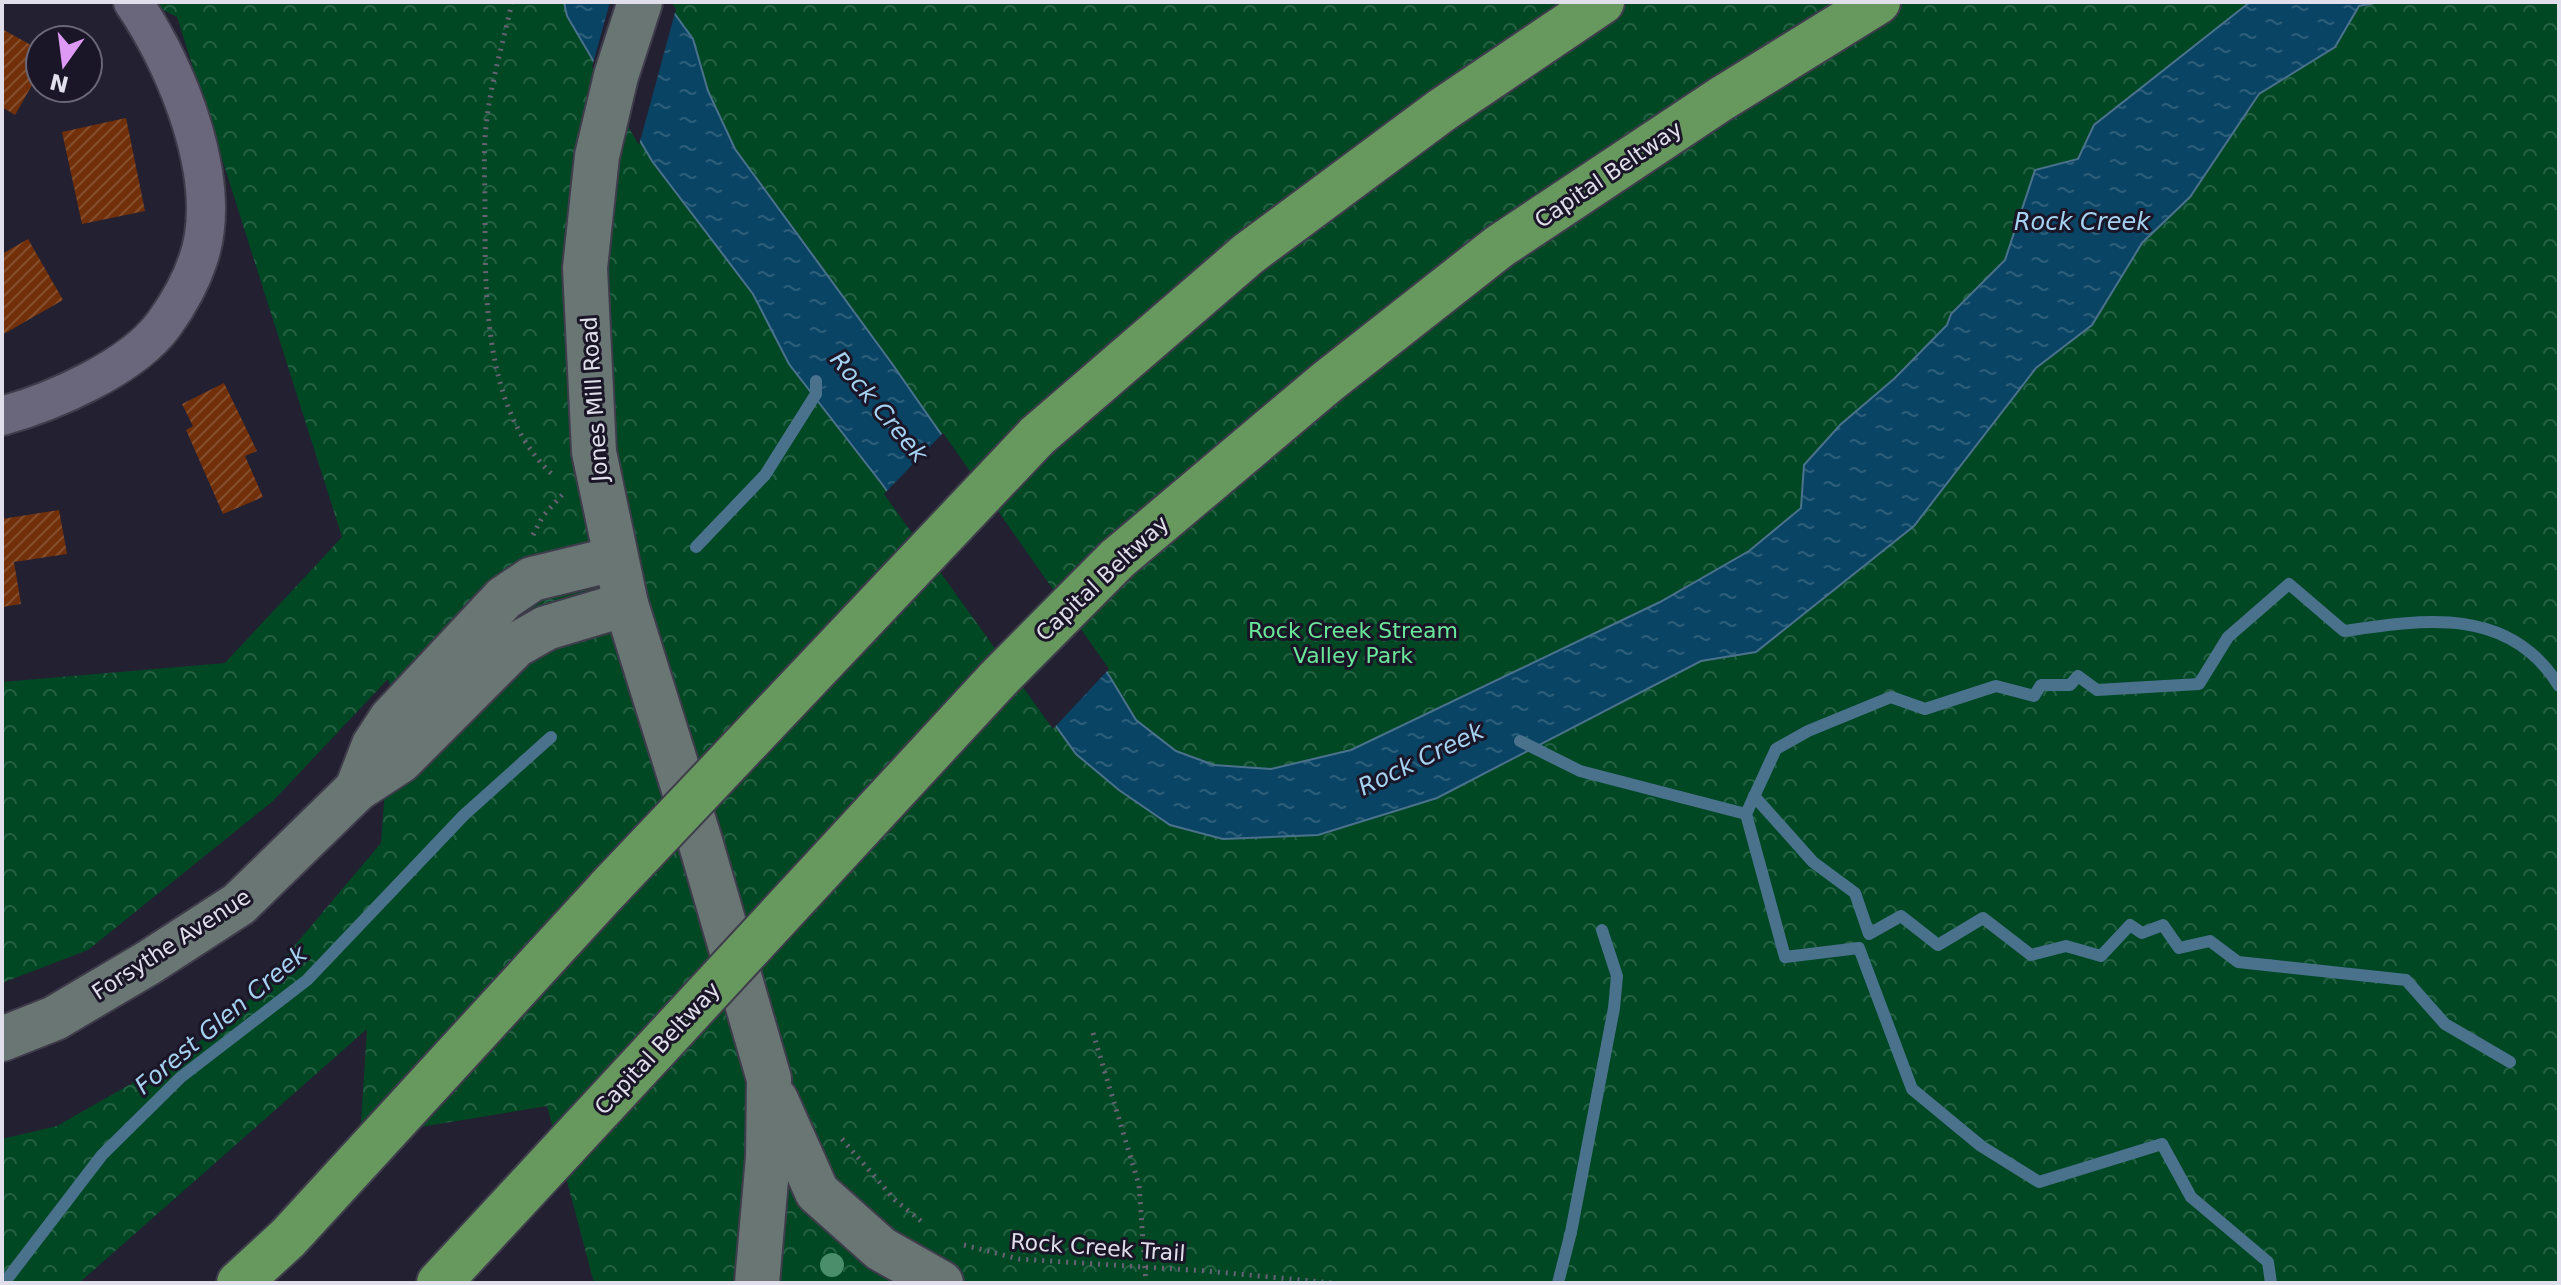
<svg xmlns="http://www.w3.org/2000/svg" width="2561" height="1285" font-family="'DejaVu Sans',sans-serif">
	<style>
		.forest { fill: url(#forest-crowns) }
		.water { fill: url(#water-ripples); stroke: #4a728c; stroke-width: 2 }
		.pier { fill: #232031 }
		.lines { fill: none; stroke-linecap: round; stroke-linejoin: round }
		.stream { stroke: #4a728c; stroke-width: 12 }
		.building { fill: url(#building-hatch) }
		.street-casing { stroke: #3f3c4b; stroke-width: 42 }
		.secondary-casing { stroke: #3f3c4b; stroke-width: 48 }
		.highway-casing { stroke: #3f3c4b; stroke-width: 48 }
		.path { stroke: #666373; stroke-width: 5; stroke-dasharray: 2 6; stroke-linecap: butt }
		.street { stroke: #6a677c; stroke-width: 38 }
		.secondary { stroke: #697673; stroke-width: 44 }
		.highway { stroke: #67995f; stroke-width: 44 }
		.highway-bridge-casing { stroke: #3f3c4b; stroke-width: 48; stroke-linecap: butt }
		.highway-bridge { stroke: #67995f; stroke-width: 44 }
		.tree { fill: #4a8e6b }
		.labels { text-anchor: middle; stroke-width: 6; stroke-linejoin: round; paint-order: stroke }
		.street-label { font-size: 22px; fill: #e0dfeb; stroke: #1a1627 }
		.park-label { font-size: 22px; fill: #69e89a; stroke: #1a1627 }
		.water-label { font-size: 24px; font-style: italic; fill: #a5d2f1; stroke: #1a1627 }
	</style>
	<defs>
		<pattern id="forest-crowns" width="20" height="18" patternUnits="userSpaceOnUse" patternTransform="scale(2)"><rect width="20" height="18" fill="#004724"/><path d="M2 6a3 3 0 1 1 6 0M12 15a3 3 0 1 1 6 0" fill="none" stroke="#256144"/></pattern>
		<pattern id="water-ripples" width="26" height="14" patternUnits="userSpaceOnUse" patternTransform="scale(2)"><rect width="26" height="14" fill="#0a4464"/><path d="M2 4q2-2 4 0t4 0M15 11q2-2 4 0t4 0" fill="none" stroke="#2d5f7a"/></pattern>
		<pattern id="building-hatch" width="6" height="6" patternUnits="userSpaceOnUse" patternTransform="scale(2)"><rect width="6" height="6" fill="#713009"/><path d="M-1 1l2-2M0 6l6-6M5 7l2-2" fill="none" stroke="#854e2d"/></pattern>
	</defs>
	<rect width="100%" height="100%" fill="#232031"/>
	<polygon class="forest" points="148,2 2559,2 2559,1283 594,1283 547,1106 360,1137 367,1029 79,1283 2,1283 2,1139 57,1126 178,1057 236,1015 381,843 392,692 388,679 273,801 88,950 2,983 2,682 225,663 342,537 177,17"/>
	<polygon class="water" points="564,2 666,2 693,39 708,91 735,149 893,365 1110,677 1136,720 1176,751 1214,765 1271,769 1351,750 1660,602 1749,551 1801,508 1804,465 1840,425 1895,378 1947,325 1951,314 2005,260 2035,170 2078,159 2094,125 2250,2 2381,2 2359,6 2335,47 2259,94 2190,197 2142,243 2092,325 2036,368 1914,526 1756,652 1701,661 1437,798 1318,835 1223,839 1170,825 1119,790 1076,754 882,484 789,364 753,294 652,161 567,16"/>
	<g class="pier">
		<polygon points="610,2 671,2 676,9 639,145 592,67"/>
		<polygon points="943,433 1109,669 1053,729 884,494"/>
	</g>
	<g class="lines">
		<g class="stream">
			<polyline points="696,547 765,475 816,394 816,381"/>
			<polyline points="1520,741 1580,771 1746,814 1785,957 1859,948 1912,1089 1981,1146 2039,1182 2162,1144 2191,1197 2268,1262 2271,1283"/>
			<polyline points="1754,796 1813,862 1855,893 1869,934 1901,916 1938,945 1983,918 2031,955 2066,946 2101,956 2130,925 2142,933 2163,925 2179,948 2210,941 2238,962 2406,980 2445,1024 2510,1062"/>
			<path d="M1746 814 1776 749 1808 731 1891 697 1925 709 1996 686 2034 696 2041 685H2070L2078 676 2097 690 2199 684 2228 637 2289 584 2344 631C2425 619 2510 606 2559 686"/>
			<polyline points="4,1283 102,1155 181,1077 307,980 464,815 551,737"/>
			<polyline points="1558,1283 1571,1232 1614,1008 1617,976 1602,930"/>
		</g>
	</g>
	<g class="building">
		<polygon points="2,29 40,50 40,71 15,115 2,107"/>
		<polygon points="126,118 145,211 82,224 62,132"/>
		<polygon points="28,239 63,300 2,335 2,254"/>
		<polygon points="224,383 257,451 245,456 263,497 223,514 186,430 193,426 182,404"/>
		<polygon points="59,510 67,554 14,562 21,604 2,607 2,519"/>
	</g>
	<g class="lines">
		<defs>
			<path id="street" d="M2 416C52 402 132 368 164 324 177 306 191 281 198 260 225 182 177 66 133 2"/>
			<g id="secondary">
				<polyline points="640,2 616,76 597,156 585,268 594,452 626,604 700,841 769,1079 768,1157 757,1283"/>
				<polyline points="357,789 374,745 391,719 504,598 532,579 614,559"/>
				<polyline points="2,1039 55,1018 148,963 239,904 357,789 400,761 516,645 546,628 626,604"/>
				<polyline points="776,1100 817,1192 881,1249 941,1283"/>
			</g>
			<g id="highway">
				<polyline points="1037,436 1248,254 1442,110 1602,2"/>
				<polyline points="1117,559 1327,382 1500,246 1721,99 1878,2"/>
				<polyline points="239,1283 288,1238 609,888"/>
				<polyline points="439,1283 655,1050"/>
			</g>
		</defs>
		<use href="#street" class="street-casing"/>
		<use href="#secondary" class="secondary-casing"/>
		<use href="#highway" class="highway-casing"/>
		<g class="path">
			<path d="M512 2C503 44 490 84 486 127 483 153 485 181 485 207 485 295 483 413 555 477"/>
			<polyline points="533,535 543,516 562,495"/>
			<polyline points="1093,1033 1139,1185 1146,1283"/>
			<polyline points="842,1139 895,1200 921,1221"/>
			<polyline points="964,1245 1019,1259 1206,1271 1333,1283"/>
		</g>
		<use href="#street" class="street"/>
		<use href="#secondary" class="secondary"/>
		<use href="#highway" class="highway"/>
		<defs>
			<g id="highway-bridge">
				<polyline points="609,888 1037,436"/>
				<polyline points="655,1050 998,679 1117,559"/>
			</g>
		</defs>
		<use href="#highway-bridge" class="highway-bridge-casing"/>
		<use href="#highway-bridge" class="highway-bridge"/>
	</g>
	<circle class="tree" cx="832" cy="1265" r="12"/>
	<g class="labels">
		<g class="street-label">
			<text transform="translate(1608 174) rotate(-34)" y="8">Capital Beltway</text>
			<text transform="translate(594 399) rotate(-94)" y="8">Jones Mill Road</text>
			<text transform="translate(1102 578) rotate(-43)" y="8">Capital Beltway</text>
			<text transform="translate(171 944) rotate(-33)" y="8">Forsythe Avenue</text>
			<text transform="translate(657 1048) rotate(-47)" y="8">Capital Beltway</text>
			<text transform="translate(1098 1247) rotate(4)" y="8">Rock Creek Trail</text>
		</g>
		<g class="park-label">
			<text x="1353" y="638">Rock Creek Stream<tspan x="1353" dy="25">Valley Park</tspan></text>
		</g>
		<g class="water-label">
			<text x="2082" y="230">Rock Creek</text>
			<text transform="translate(879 407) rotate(50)" y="8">Rock Creek</text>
			<text transform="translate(1421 759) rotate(-26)" y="8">Rock Creek</text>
			<text transform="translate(221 1020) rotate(-40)" y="8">Forest Glen Creek</text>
		</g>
	</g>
	<rect width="2561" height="1285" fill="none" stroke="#e0dfeb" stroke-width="8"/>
	<g transform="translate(64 64) rotate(194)"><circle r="38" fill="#1a1627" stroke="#696675" stroke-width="2"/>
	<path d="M0-6L14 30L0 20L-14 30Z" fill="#dd99f3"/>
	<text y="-12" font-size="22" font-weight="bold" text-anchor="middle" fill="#e0dfeb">N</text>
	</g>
</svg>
